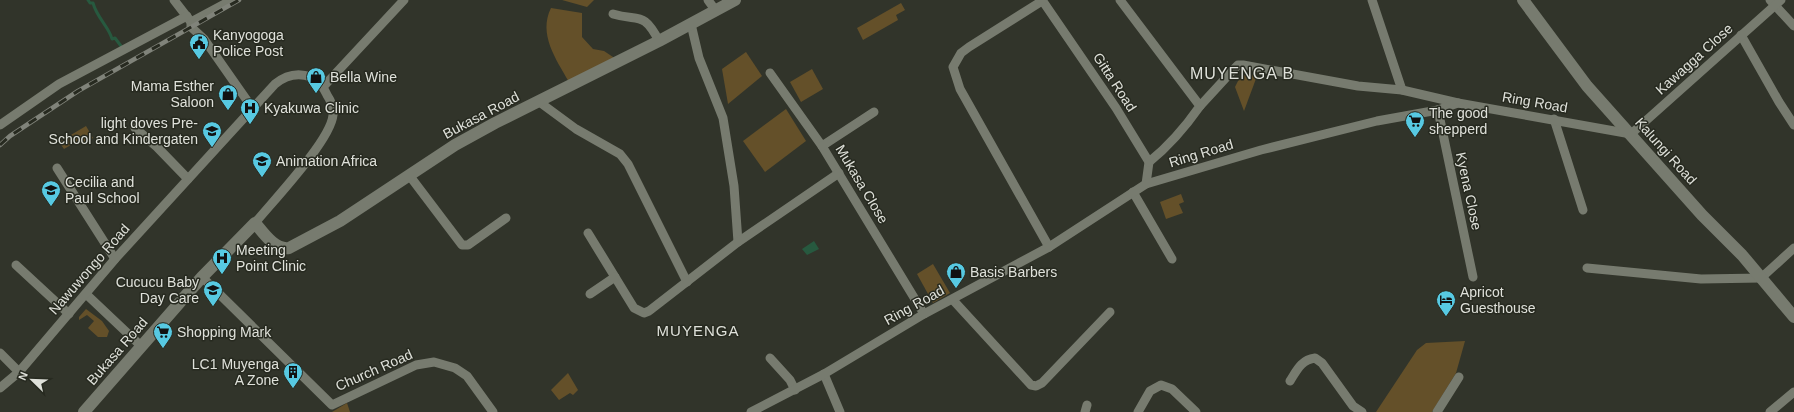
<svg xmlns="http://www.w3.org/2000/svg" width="1794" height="412" font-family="Helvetica,sans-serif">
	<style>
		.green { fill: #645029 }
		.water { fill: #27593f }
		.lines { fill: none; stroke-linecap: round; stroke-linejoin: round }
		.stream { stroke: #27593f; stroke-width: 3 }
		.street { stroke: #777b6f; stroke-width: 9 }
		.secondary { stroke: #777b6f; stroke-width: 12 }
		.rail-casing { stroke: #80837a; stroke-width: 4.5 }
		.rail { stroke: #272a20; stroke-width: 3; stroke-dasharray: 9; stroke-linecap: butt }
		.labels { text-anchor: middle; stroke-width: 3; stroke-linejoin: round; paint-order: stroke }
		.poi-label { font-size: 14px; fill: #dfe1da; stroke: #272a20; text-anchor: start }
		.street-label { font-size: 14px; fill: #dfe1da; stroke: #272a20 }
		.neighbourhood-label { font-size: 15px; letter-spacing: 1px; fill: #dfe1da; stroke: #272a20 }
		.quarter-label { font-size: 16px; letter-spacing: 1px; fill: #dfe1da; stroke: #272a20 }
	</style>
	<rect width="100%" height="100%" fill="#31342a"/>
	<g class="green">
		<polygon points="562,0 594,0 587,7"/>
		<polygon points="901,3 905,10 896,15 898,20 863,40 857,28"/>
		<path d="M551 8 582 13V37L593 49 604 51 616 59 569 82C556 59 538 34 551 8Z"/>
		<polygon points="746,52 762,76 728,104 722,69"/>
		<polygon points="812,69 823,89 801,102 790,82"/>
		<polygon points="1248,73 1257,76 1244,111 1235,87 1241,75"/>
		<polygon points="786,109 806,141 765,172 743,141"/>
		<polygon points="86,126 93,138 83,144 81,139 64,149 59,142"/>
		<polygon points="1181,194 1184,202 1179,204 1183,213 1166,219 1160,202"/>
		<polygon points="933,264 950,293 933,303 917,274"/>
		<polygon points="86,309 102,321 109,331 107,337 98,337 88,328 94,321 87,315 79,320 79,317"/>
		<polygon points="1465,341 1456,373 1432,412 1376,412 1417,350 1426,343"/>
		<polygon points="568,373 578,390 573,395 570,393 559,400 551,390"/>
		<polygon points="347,403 350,412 332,412"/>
	</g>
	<polygon class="water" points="814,241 819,249 807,255 802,249"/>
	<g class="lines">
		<path class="stream" d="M88 0 90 3H93C97 18 109 27 112 39L115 38 121 46"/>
		<g class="street">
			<polyline points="174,0 191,22 191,27 204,39 253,109"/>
			<polyline points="708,0 716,11"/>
			<polyline points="1042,0 1116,108 1149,162 1146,184"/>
			<path d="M1120 0 1200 106C1186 126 1169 146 1149 162"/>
			<polyline points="1372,0 1402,90"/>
			<polyline points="1770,0 1794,26"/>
			<polyline points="1042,1 969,47 961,53 953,67 960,89 1049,247"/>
			<path d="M613 14C639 22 643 10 659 41"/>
			<polyline points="191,22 232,0"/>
			<polyline points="691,24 699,58 723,118 734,186 738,242"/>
			<polyline points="1741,35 1779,102 1794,125"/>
			<polyline points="770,73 822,146 924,314"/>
			<polyline points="323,87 404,0"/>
			<polyline points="538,101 576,129 620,154 628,164 687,282"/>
			<polyline points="1200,106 1234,69 1238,65 1243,65 1358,86 1402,90 1458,103"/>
			<polyline points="1438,110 1473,277"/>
			<polyline points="1554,119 1583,210"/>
			<polyline points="0,125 59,84 187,16"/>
			<polyline points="135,128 157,147 188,179"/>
			<polyline points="822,146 874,112"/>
			<polyline points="57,168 115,259"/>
			<polyline points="409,175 462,245 468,245 506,218"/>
			<polyline points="1133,192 1172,259"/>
			<polyline points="588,233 634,308 644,313 649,311 738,242 839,173"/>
			<polyline points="16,265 69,314"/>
			<polyline points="1587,268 1701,279 1761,278 1794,248"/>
			<polyline points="202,277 332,405 416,365 434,362 455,368 467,376 493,412"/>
			<polyline points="86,294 141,346"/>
			<polyline points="590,294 615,277"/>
			<polyline points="953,300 1031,385 1036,386 1042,383 1110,312"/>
			<polyline points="0,353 19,372"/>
			<polyline points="770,358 790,380 795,390"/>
			<polyline points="824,374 840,412"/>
			<path d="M1290 381C1297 370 1301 360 1315 358L1322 363 1353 406 1362 412"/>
			<path d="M0 388 19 372 115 259 275 84C286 75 297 72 311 77 320 80 323 87 327 95 331 101 334 107 333 115 331 140 273 201 255 223"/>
			<polyline points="751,412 824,374 924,314 1049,247 1146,184 1261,150 1377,121 1438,110 1458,103 1631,134 1781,0"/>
			<polyline points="1085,412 1087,405"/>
			<polyline points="1138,412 1150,391 1161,385 1172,389 1196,412"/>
			<polyline points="1437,412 1459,377"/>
			<polyline points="1770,412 1794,392"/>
		</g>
		<g class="secondary">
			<polyline points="1523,0 1587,86 1702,215 1742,255 1794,317"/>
			<path d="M84 412 202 277 255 223C263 232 274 250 289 248L340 221 455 145 495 123 659 41 735 0"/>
		</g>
		<defs>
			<polyline id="rail" points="0,145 10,136 78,91 239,0"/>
		</defs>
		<use href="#rail" class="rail-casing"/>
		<use href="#rail" class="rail"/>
	</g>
	<defs>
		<symbol id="civic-pin" viewBox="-11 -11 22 30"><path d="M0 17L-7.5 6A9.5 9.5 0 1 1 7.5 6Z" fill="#57c9e2" stroke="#272a20"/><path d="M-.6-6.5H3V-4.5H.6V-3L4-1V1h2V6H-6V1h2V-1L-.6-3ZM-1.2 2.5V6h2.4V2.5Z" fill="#111"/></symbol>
		<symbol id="shop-pin" viewBox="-11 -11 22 30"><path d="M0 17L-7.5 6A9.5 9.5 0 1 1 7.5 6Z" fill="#57c9e2" stroke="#272a20"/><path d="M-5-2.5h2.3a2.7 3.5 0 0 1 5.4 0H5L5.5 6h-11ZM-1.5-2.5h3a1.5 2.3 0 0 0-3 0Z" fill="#111"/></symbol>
		<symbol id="hospital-pin" viewBox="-11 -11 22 30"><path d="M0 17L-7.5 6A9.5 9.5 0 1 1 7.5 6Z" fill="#57c9e2" stroke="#272a20"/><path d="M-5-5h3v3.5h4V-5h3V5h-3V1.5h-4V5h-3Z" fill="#111"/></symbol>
		<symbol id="supermarket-pin" viewBox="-11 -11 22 30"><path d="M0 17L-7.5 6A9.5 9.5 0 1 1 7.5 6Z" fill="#57c9e2" stroke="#272a20"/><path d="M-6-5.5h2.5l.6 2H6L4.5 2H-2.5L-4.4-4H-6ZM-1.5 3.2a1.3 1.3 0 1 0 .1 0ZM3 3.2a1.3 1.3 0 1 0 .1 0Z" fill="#111"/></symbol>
		<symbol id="school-pin" viewBox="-11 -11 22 30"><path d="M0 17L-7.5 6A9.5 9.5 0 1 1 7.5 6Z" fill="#57c9e2" stroke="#272a20"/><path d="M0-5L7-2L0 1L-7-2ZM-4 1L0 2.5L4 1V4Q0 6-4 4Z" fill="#111"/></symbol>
		<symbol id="hotel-pin" viewBox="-11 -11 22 30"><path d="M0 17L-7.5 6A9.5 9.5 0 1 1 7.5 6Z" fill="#57c9e2" stroke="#272a20"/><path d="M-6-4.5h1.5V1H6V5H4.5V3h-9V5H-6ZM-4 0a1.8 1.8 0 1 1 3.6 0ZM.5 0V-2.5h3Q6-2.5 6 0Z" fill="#111"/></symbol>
		<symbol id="building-pin" viewBox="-11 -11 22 30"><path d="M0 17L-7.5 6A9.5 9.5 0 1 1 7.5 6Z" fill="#57c9e2" stroke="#272a20"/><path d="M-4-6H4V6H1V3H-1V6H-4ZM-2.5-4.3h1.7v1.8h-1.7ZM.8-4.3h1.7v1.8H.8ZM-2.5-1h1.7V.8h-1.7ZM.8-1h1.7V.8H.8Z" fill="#111"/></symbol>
	</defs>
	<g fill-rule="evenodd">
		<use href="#civic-pin" x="188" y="32" width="22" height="30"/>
		<use href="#shop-pin" x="305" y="66" width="22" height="30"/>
		<use href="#shop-pin" x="217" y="83" width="22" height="30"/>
		<use href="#hospital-pin" x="239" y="97" width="22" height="30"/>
		<use href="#supermarket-pin" x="1404" y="110" width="22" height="30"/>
		<use href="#school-pin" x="201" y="120" width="22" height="30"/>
		<use href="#school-pin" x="251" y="150" width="22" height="30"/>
		<use href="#school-pin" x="40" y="179" width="22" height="30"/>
		<use href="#hospital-pin" x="211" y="247" width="22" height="30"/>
		<use href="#shop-pin" x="945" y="261" width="22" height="30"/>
		<use href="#school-pin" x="202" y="279" width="22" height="30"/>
		<use href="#hotel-pin" x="1435" y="289" width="22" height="30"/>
		<use href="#supermarket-pin" x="152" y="321" width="22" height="30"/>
		<use href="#building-pin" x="282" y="361" width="22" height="30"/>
	</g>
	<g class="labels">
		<g class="poi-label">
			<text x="213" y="40">Kanyogoga<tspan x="213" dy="16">Police Post</tspan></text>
			<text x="330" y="82">Bella Wine</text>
			<text x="214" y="91" text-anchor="end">Mama Esther<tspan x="214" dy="16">Saloon</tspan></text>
			<text x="264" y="113">Kyakuwa Clinic</text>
			<text x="1429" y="118">The good<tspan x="1429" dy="16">shepperd</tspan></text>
			<text x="198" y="128" text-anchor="end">light doves Pre-<tspan x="198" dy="16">School and Kindergaten</tspan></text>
			<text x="276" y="166">Animation Africa</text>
			<text x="65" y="187">Cecilia and<tspan x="65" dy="16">Paul School</tspan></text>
			<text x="236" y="255">Meeting<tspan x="236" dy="16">Point Clinic</tspan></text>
			<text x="970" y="277">Basis Barbers</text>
			<text x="199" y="287" text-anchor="end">Cucucu Baby<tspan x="199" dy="16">Day Care</tspan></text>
			<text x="1460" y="297">Apricot<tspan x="1460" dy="16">Guesthouse</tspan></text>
			<text x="177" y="337">Shopping Mark</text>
			<text x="279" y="369" text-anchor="end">LC1 Muyenga<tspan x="279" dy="16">A Zone</tspan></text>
		</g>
		<g class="street-label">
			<text transform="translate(1694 59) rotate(-42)" y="5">Kawagga Close</text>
			<text transform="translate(1115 82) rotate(57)" y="5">Gitta Road</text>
			<text transform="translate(1535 102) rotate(10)" y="5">Ring Road</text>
			<text transform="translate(481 115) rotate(-28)" y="5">Bukasa Road</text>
			<text transform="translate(1666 151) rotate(48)" y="5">Kalungi Road</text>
			<text transform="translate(1201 153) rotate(-17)" y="5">Ring Road</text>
			<text transform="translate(862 184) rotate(59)" y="5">Mukasa Close</text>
			<text transform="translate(1469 191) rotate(78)" y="5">Kyena Close</text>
			<text transform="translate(89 269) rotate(-49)" y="5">Nawuwongo Road</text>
			<text transform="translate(914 305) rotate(-29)" y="5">Ring Road</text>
			<text transform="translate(117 351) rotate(-49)" y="5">Bukasa Road</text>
			<text transform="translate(374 370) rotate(-24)" y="5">Church Road</text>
		</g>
		<g class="neighbourhood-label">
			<text x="698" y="336">MUYENGA</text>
		</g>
		<g class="quarter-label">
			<text x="1242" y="79">MUYENGA B</text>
		</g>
	</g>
	<g transform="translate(32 380) rotate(293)" stroke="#272a20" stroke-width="3" paint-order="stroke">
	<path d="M0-3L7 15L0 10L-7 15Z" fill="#dfe1da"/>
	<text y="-6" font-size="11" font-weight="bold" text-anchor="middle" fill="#dfe1da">N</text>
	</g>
</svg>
